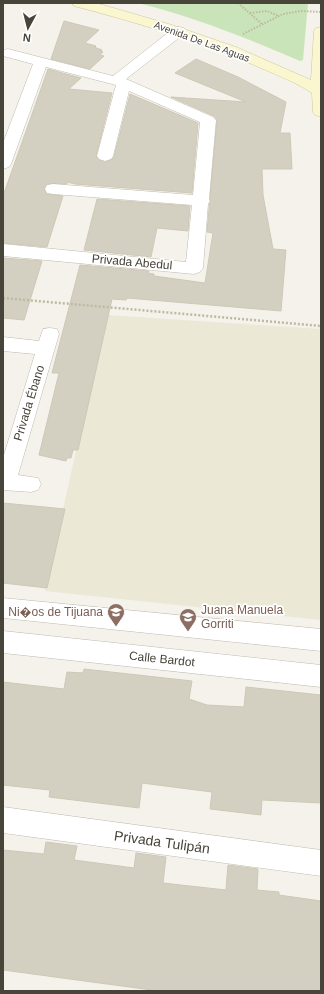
<svg xmlns="http://www.w3.org/2000/svg" width="324" height="994" font-family="Arial,sans-serif">
	<style>
		.education { fill: #ebe8d6 }
		.green { fill: #c9e4b8 }
		.building { fill: #d4d0c1; stroke: #cec8b5 }
		.lines { fill: none; stroke-linecap: round; stroke-linejoin: round }
		.minor-casing { stroke: #bebbae; stroke-width: 1 }
		.tertiary-casing { stroke: #bebbae; stroke-width: 1 }
		.secondary-casing { stroke: #cfc99f; stroke-width: 1 }
		.path-far1 { stroke: #bfb9a0; stroke-width: 2; stroke-dasharray: 1.5 1.5; stroke-linecap: butt }
		.path { stroke: #bfb9a0; stroke-width: 2.5; stroke-dasharray: 2 2; stroke-linecap: butt }
		.minor { fill: #fff; fill-rule: evenodd }
		.tertiary { fill: #fff; fill-rule: evenodd }
		.secondary { fill: #faf6cf; fill-rule: evenodd }
		.labels { text-anchor: middle; stroke-width: 3.5; stroke-linejoin: round; paint-order: stroke }
		.far-street-label { font-size: 10px; fill: #474439; stroke: #fff }
		.street-label { font-size: 12px; fill: #474439; stroke: #fff }
		.education-label { font-size: 12px; fill: #785e54; stroke: #fff; text-anchor: start }
		.near-street-label { font-size: 14px; fill: #474439; stroke: #fff }
	</style>
	<rect width="100%" height="100%" fill="#f4f2eb"/>
	<polygon class="education" points="106,315 321,329 321,620 45,591"/>
	<path class="green" d="M138 3H308L303 60 300 61C247 38 194 17 138 3Z"/>
	<g class="building">
		<polygon points="64,21 99,30 85,43 96,46 94,47 102,50 100,51 103,52 100,55 104,56 90,69 51,59"/>
		<polygon points="196,59 238,77 286,102 280,133 290,133 292,169 262,169 263,195 273,249 286,250 281,311 127,298 126,300 112,299 78,450 73,450 71,458 67,458 66,461 39,455 59,373 52,373 80,265 149,271 148,273 154,274 154,276 205,283 213,233 207,232 217,120 214,116 171,97 246,102 175,73"/>
		<polygon points="48,69 81,78 69,89 112,93 96,156 99,160 105,162 111,160 114,157 130,94 198,123 192,193 75,184 67,182 67,184 47,184 44,188 46,194 63,196 47,247 3,243 3,196"/>
		<polygon points="97,199 190,206 188,231 157,228 151,257 84,250"/>
		<polygon points="3,258 42,261 24,320 3,318"/>
		<polygon points="3,503 65,509 47,588 3,583"/>
		<polygon points="84,669 192,681 189,699 207,705 244,707 246,687 321,695 321,803 262,800 261,815 210,809 212,792 142,783 139,808 49,797 50,790 3,785 3,682 64,689 67,672 83,673"/>
		<polygon points="46,842 77,846 74,860 134,868 136,853 166,857 163,883 226,890 228,865 258,869 257,890 279,892 279,895 321,901 321,991 159,991 3,970 3,850 44,854"/>
	</g>
	<g class="lines">
		<defs>
			<g id="minor">
				<polygon points="179,27 184,28 186,31 184,34 126,79 213,117 216,120 209,199 210,201 208,204 203,268 200,272 194,274 3,256 3,244 186,262 192,205 53,194 47,193 45,189 47,185 53,184 193,195 200,122 129,91 113,156 111,159 105,161 99,159 97,156 116,85 46,67 11,164 9,167 3,169 3,143 33,64 3,56 3,50 8,49 113,76 174,28"/>
				<polygon points="50,328 57,329 59,334 18,475 38,478 41,484 38,490 31,492 3,490 3,458 35,354 3,351 3,337 39,341 43,329"/>
				<polygon points="3,807 321,850 321,876 3,833"/>
			</g>
			<g id="tertiary">
				<polygon points="3,598 321,629 321,651 3,618"/>
				<polygon points="3,631 321,665 321,687 3,653"/>
			</g>
			<path id="secondary" d="M72 3H96L172 25 236 47 311 80 314 31 316 28 321 27V117L315 115 313 112 312 93C294 81 274 74 254 65 196 40 135 22 74 6Z"/>
		</defs>
		<use href="#minor" class="minor-casing"/>
		<use href="#tertiary" class="tertiary-casing"/>
		<use href="#secondary" class="secondary-casing"/>
		<g class="path-far1">
			<polyline points="238,3 263,25"/>
			<polyline points="250,13 267,11 279,16"/>
			<polyline points="243,34 283,14 301,11 321,12"/>
		</g>
		<polyline class="path" points="3,298 321,326"/>
		<use href="#minor" class="minor"/>
		<use href="#tertiary" class="tertiary"/>
		<use href="#secondary" class="secondary"/>
	</g>
	<defs>
		<symbol id="school-pin" viewBox="-11 -11 22 30"><path d="M0 17L-7.5 6A9.5 9.5 0 1 1 7.5 6Z" fill="#8d6e63" stroke="#fff"/><path d="M0-5L7-2L0 1L-7-2ZM-4 1L0 2.5L4 1V4Q0 6-4 4Z" fill="#fff"/></symbol>
	</defs>
	<g fill-rule="evenodd">
		<use href="#school-pin" x="106" y="602" width="20" height="27"/>
		<use href="#school-pin" x="178" y="607" width="20" height="27"/>
	</g>
	<g class="labels">
		<g class="far-street-label">
			<text transform="translate(202 41) rotate(20)" y="4">Avenida De Las Aguas</text>
		</g>
		<g class="street-label">
			<text transform="translate(132 262) rotate(5)" y="4">Privada Abedul</text>
			<text transform="translate(29 403) rotate(-73)" y="4">Privada Ébano</text>
			<text transform="translate(162 659) rotate(6)" y="4">Calle Bardot</text>
		</g>
		<g class="education-label">
			<text x="201" y="614">Juana Manuela<tspan x="201" dy="14">Gorriti</tspan></text>
			<text x="103" y="616" text-anchor="end">Ni�os de Tijuana</text>
		</g>
		<g class="near-street-label">
			<text transform="translate(162 842) rotate(8)" y="5">Privada Tulipán</text>
		</g>
	</g>
	<rect width="324" height="994" fill="none" stroke="#474439" stroke-width="8"/>
	<g transform="translate(28 28) rotate(187)" stroke="#ffffff" stroke-width="3" paint-order="stroke">
	<path d="M0-3L7 15L0 10L-7 15Z" fill="#474439"/>
	<text y="-6" font-size="11" font-weight="bold" text-anchor="middle" fill="#474439">N</text>
	</g>
</svg>
